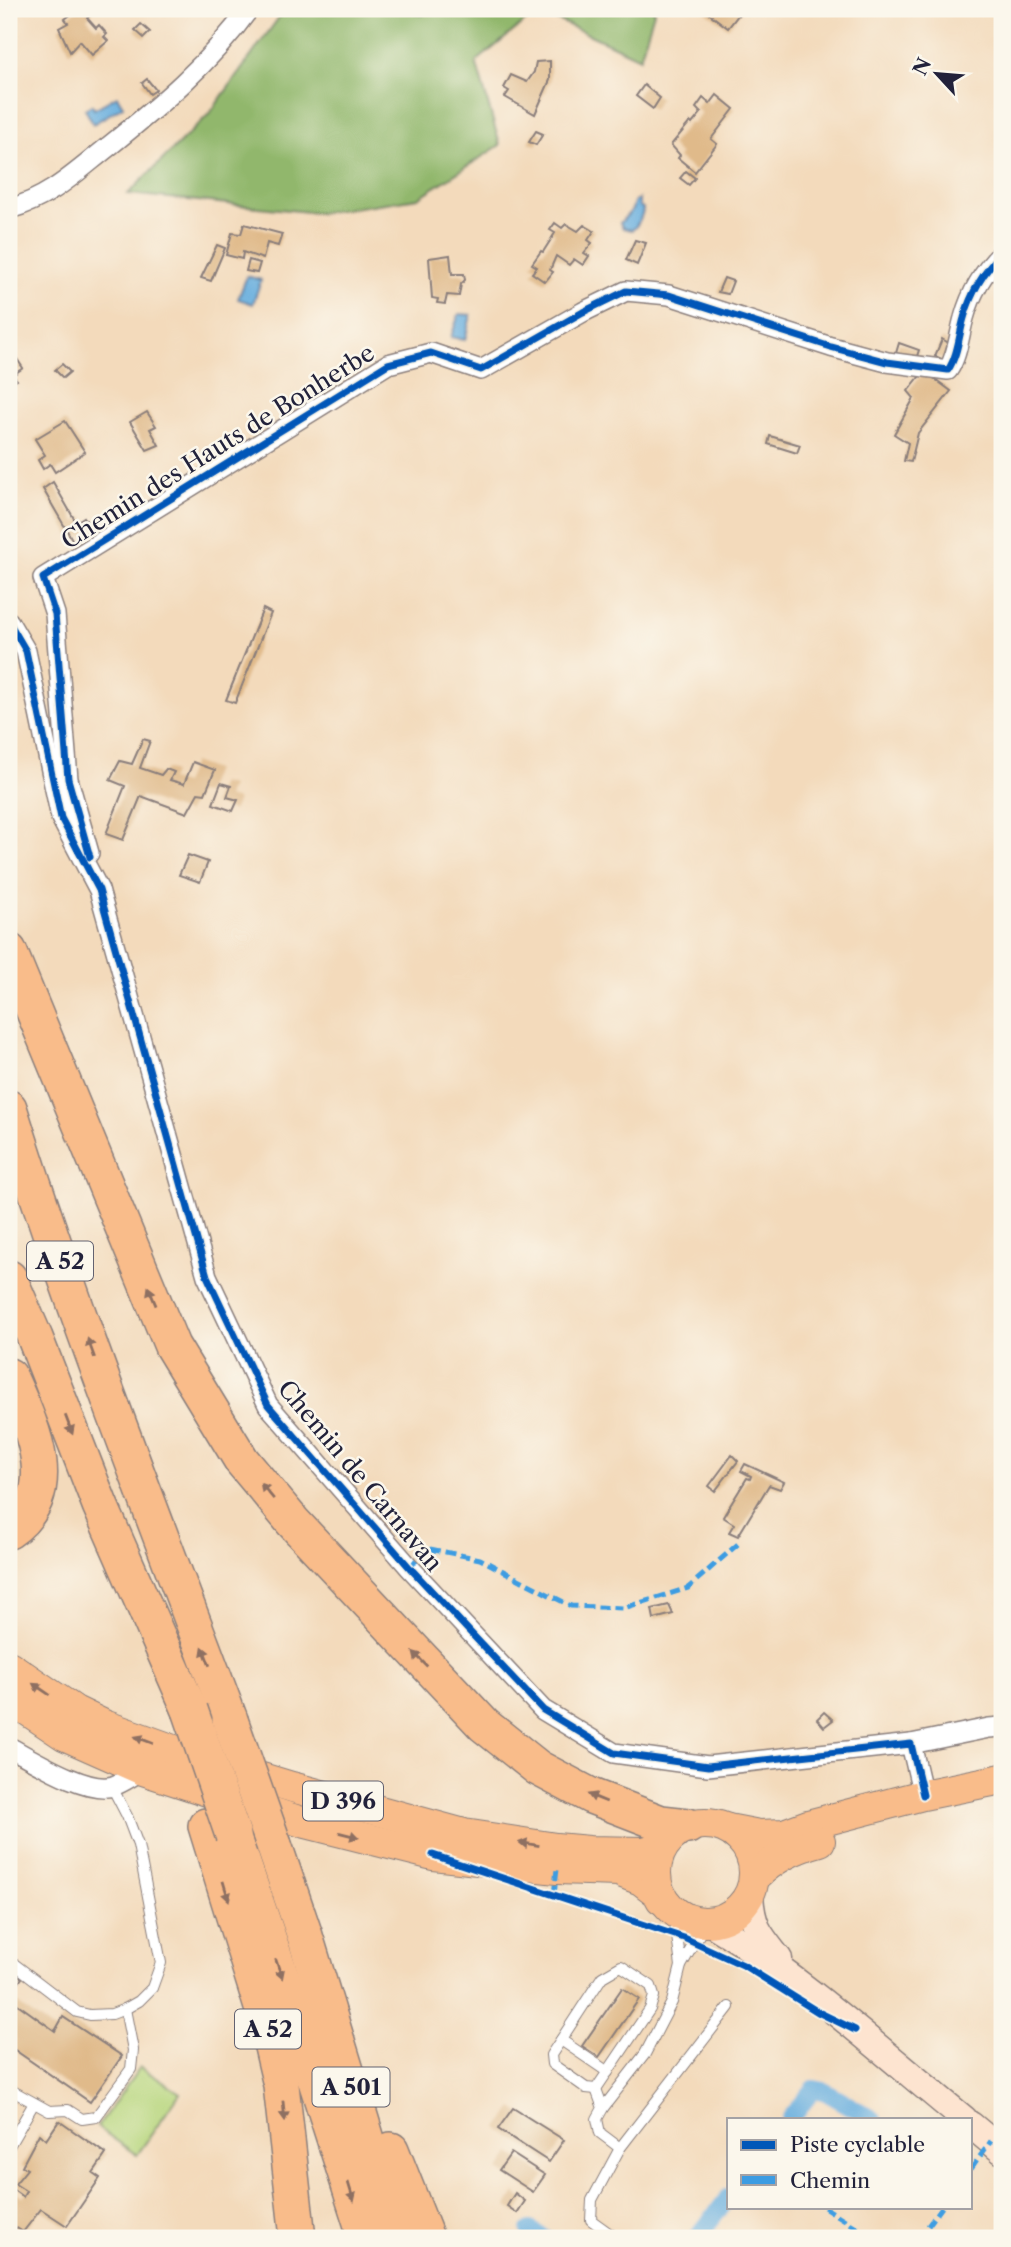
<svg xmlns="http://www.w3.org/2000/svg" width="1011" height="2247" font-family="'Libre Caslon Text',serif">
	<style>
		.green { fill: #b7d67d; stroke: #6c7c5c; stroke-width: 2 }
		.forest { fill: #91b76c; stroke: #5a6c54; stroke-width: 2 }
		.water { fill: #68aede; stroke: #45688c; stroke-width: 2 }
		.lines { fill: none; stroke-linecap: round; stroke-linejoin: round }
		.canal { stroke: #68aede; stroke-width: 18 }
		.building { fill: #e0ba8a }
		.lane-casing { stroke: #8a7e7b; stroke-width: 12 }
		.street-casing { stroke: #8a7e7b; stroke-width: 22 }
		.secondary-casing { stroke: #8a7e7b; stroke-width: 29 }
		.primary-casing { stroke: #8a7e7b; stroke-width: 32 }
		.highway-casing { stroke: #8a7e7b; stroke-width: 38 }
		.lane { stroke: #fff; stroke-width: 10 }
		.street { stroke: #fff; stroke-width: 19 }
		.secondary { stroke: #fde4d0; stroke-width: 26 }
		.primary { stroke: #f9bc8a; stroke-width: 30 }
		.highway { stroke: #f9bc8a; stroke-width: 35 }
		.highway-bridge-casing { stroke: #8a7e7b; stroke-width: 38; stroke-linecap: butt }
		.highway-bridge { stroke: #f9bc8a; stroke-width: 35 }
		.quiet { stroke: #3c9ce2; stroke-width: 5; stroke-dasharray: 10 5; stroke-linecap: butt }
		.cycleway-casing { stroke: #fbf7ec; stroke-width: 11 }
		.cycleway { stroke: #0057b8; stroke-width: 7 }
		.oneway { fill: #8e6f62 }
		.labels { text-anchor: middle; stroke-width: 5; stroke-linejoin: round; paint-order: stroke }
		.shield { fill: #fbf7ec; stroke: #636270; stroke-width: 2 }
		.shield-label { font-size: 23px; font-weight: bold; fill: #22223b }
		.street-label { font-size: 24px; fill: #22223b; stroke: #fbf7ec }
	</style>
	<rect width="100%" height="100%" fill="#fbf7ec"/>
	<filter id="ink" filterUnits="userSpaceOnUse"><feTurbulence type="fractalNoise" baseFrequency=".0143" numOctaves="2"/><feDisplacementMap in="SourceGraphic" scale="14" xChannelSelector="R" yChannelSelector="G"/><feConvolveMatrix kernelMatrix="1 2 1 2 8 2 1 2 1" color-interpolation-filters="sRGB"/></filter>
	<filter id="wash" filterUnits="userSpaceOnUse"><feTurbulence type="fractalNoise" baseFrequency=".00686" numOctaves="4" result="noise"/><feDisplacementMap in="SourceGraphic" scale="28" xChannelSelector="R" yChannelSelector="G"/><feGaussianBlur stdDeviation="1.57" result="paint"/><feColorMatrix in="noise" values="0 0 0 0 0 0 0 0 0 0 0 0 0 0 0 0 0 1.4 0 .05"/><feComposite in="paint" operator="in"/></filter>
	<g filter="url(#wash)">
		<rect width="100%" height="100%" fill="#f3dabb"/>
		<polygon class="green" points="140,2067 180,2093 137,2155 97,2127"/>
		<polygon class="forest" points="285,9 396,9 423,15 427,9 655,9 640,58 538,11 476,62 500,145 418,198 319,213 128,194 210,113"/>
		<g class="water">
			<polygon points="117,96 123,106 93,124 85,109 92,105 94,109"/>
			<path d="M639 199V206L643 208C643 215 637 227 632 230L623 228 620 223 632 210 634 202Z"/>
			<polygon points="247,276 261,280 253,304 238,299"/>
			<polygon points="459,314 471,315 465,340 451,337"/>
		</g>
		<g class="lines">
			<g class="canal">
				<polyline points="790,2119 814,2089 824,2091 873,2119"/>
				<polyline points="530,2230 545,2238"/>
				<polyline points="697,2238 729,2197"/>
			</g>
		</g>
		<g id="blocks">
			<g class="building">
				<polygon points="78,9 89,9 93,13 87,18 96,28 99,25 107,34 104,37 108,41 92,55 80,41 70,52 59,28 68,23 65,19"/>
				<polygon points="703,9 740,9 742,10 728,28"/>
				<polygon points="141,24 150,32 144,38 135,30"/>
				<polygon points="550,61 550,80 535,114 505,97 509,91 504,88 511,75 527,82 534,72 536,62"/>
				<polygon points="147,79 156,90 150,94 142,83"/>
				<polygon points="644,85 660,98 653,109 636,96"/>
				<polygon points="717,95 734,109 711,139 717,144 695,172 678,158 680,155 671,145 690,122 692,124 701,113 696,108 703,98 710,104"/>
				<polygon points="536,131 543,134 536,145 529,142"/>
				<polygon points="686,171 695,178 689,185 680,178"/>
				<polygon points="555,223 562,228 566,224 578,231 584,225 594,231 588,240 592,243 584,253 589,256 583,265 574,259 569,265 556,256 550,270 553,272 545,282 532,273 537,267 532,264 541,251 543,252 555,233 550,230"/>
				<polygon points="244,224 282,234 278,246 267,243 263,259 243,252 242,259 226,255 232,233 241,234"/>
				<polygon points="635,240 646,243 637,265 626,260"/>
				<polygon points="217,245 225,248 211,281 201,278"/>
				<polygon points="450,255 452,274 464,274 465,280 461,284 459,296 447,295 445,304 437,303 438,299 432,298 429,258"/>
				<polygon points="249,260 260,263 257,273 246,271"/>
				<polygon points="724,278 733,281 728,294 718,292"/>
				<polygon points="942,339 952,345 946,361 935,356"/>
				<polygon points="899,343 919,350 916,359 896,353"/>
				<polygon points="17,359 23,368 13,375 17,380 12,383 14,388 9,392 9,364"/>
				<polygon points="62,364 70,372 63,378 55,370"/>
				<polygon points="924,371 951,391 918,433 911,462 904,461 908,443 894,434 914,398 908,391"/>
				<polygon points="147,412 156,426 150,429 159,445 147,450 130,422"/>
				<polygon points="65,421 85,452 55,472 50,464 43,469 38,460 45,455 35,439"/>
				<polygon points="770,436 800,445 797,453 768,444"/>
				<polygon points="53,482 76,522 84,517 92,530 73,541 43,489"/>
				<polygon points="263,609 271,613 235,703 226,700"/>
				<polygon points="143,739 150,741 140,768 161,775 166,769 174,772 170,780 184,784 193,762 215,770 205,794 198,793 187,813 141,796 123,840 106,834 125,786 110,780 120,761 132,764"/>
				<polygon points="221,783 231,786 227,797 238,800 233,811 213,804"/>
				<polygon points="188,855 208,862 200,882 179,875"/>
				<polygon points="732,1455 738,1461 715,1491 709,1486"/>
				<polygon points="745,1464 784,1482 780,1489 769,1485 738,1536 729,1532 734,1524 723,1517 747,1478 750,1479 751,1476 741,1471"/>
				<polygon points="669,1605 673,1614 654,1619 652,1609"/>
				<polygon points="824,1712 833,1720 824,1727 817,1719"/>
				<polygon points="9,1968 22,1978 9,1996"/>
				<polygon points="622,1988 639,1999 599,2057 582,2046"/>
				<polygon points="12,2000 55,2031 63,2017 122,2056 90,2102 9,2046 9,2004"/>
				<polygon points="513,2108 564,2140 549,2162 498,2129"/>
				<polygon points="59,2121 106,2154 93,2173 100,2178 67,2226 41,2209 23,2232 9,2223 9,2187 23,2197 26,2191 15,2184 27,2169 22,2166 39,2134 46,2140"/>
				<polygon points="511,2153 545,2175 533,2192 499,2170"/>
				<polygon points="515,2193 525,2201 517,2213 507,2206"/>
			</g>
		</g>
	</g>
	<g filter="url(#ink)">
		<use href="#blocks" fill-opacity="0" stroke="#8a7e7b" stroke-width="2"/>
		<g class="lines">
			<defs>
				<g id="lane">
					<polyline points="674,1913 681,1966"/>
					<polyline points="9,1960 77,2012 90,2015 112,2014 125,2009 139,2001 152,1988 161,1963 138,1845 127,1816 112,1787"/>
					<polygon points="621,1966 651,1986 654,1996 650,2009 596,2089 586,2088 552,2064 551,2055 602,1977"/>
					<polyline points="561,2040 608,2072"/>
					<polyline points="9,2089 49,2111 68,2110 82,2119 96,2117 131,2069 133,2050 125,2009"/>
					<polyline points="596,2089 603,2108 597,2119 600,2133 620,2148"/>
					<polyline points="603,2108 645,2054 672,2002 681,1966 706,1923"/>
					<polyline points="9,2146 34,2103"/>
					<polyline points="616,2238 591,2220 592,2200 620,2148 729,2007"/>
				</g>
				<g id="street">
					<path d="M9 209C50 198 75 173 108 147 159 106 210 63 249 9"/>
					<polyline points="9,622 26,651 61,818 99,890 207,1276 268,1405 410,1568 543,1710 614,1753 708,1766 911,1744 923,1795"/>
					<path d="M89 853 68 779 55 614 43 578 388 364 431 353 481 370 583 312 626 291 669 295 831 347 887 362 948 370C958 355 959 335 964 318 971 292 983 272 1002 253"/>
					<polyline points="911,1744 989,1728 1002,1727"/>
					<path d="M9 1747C32 1759 87 1794 113 1786 123 1783 133 1775 143 1770"/>
				</g>
				<g id="secondary">
					<path d="M750 1895C752 1927 759 1934 779 1959"/>
					<path d="M711 1923C802 1978 882 2052 964 2119"/>
					<polyline points="971,2125 1002,2151"/>
				</g>
				<g id="primary">
					<polyline points="9,1666 75,1711 104,1725 202,1760 292,1787 464,1834 556,1848 589,1851 644,1852 662,1847"/>
					<polyline points="9,1698 64,1735 143,1770 302,1822 433,1855 557,1869 618,1871 641,1880 658,1893 661,1899"/>
					<circle cx="705" cy="1873" r="49"/>
					<polyline points="728,1829 759,1835 784,1834 808,1825 923,1795 1002,1779"/>
					<path d="M754 1878C774 1858 794 1848 820 1841"/>
				</g>
				<g id="highway">
					<polyline points="9,951 172,1346 242,1461 293,1522 484,1725 538,1768 591,1796 661,1823 688,1826"/>
					<path d="M9 1108C74 1315 154 1517 230 1720"/>
					<polyline points="9,1278 35,1338 100,1505 190,1710"/>
					<path d="M9 1376C31 1425 65 1492 9 1531"/>
					<polyline points="206,1826 265,2017 281,2085 298,2238"/>
					<polyline points="233,1835 302,2037 366,2238"/>
					<polyline points="274,1845 305,1936 397,2238"/>
					<polyline points="391,2150 426,2238"/>
				</g>
			</defs>
			<use href="#lane" class="lane-casing"/>
			<use href="#street" class="street-casing"/>
			<use href="#secondary" class="secondary-casing"/>
			<use href="#primary" class="primary-casing"/>
			<use href="#highway" class="highway-casing"/>
			<use href="#lane" class="lane"/>
			<use href="#street" class="street"/>
			<use href="#secondary" class="secondary"/>
			<use href="#primary" class="primary"/>
			<use href="#highway" class="highway"/>
			<defs>
				<g id="highway-bridge">
					<polyline points="190,1710 233,1835"/>
					<polyline points="230,1720 274,1845"/>
				</g>
			</defs>
			<use href="#highway-bridge" class="highway-bridge-casing"/>
			<use href="#highway-bridge" class="highway-bridge"/>
			<g class="quiet">
				<polyline points="410,1568 425,1548 480,1559 571,1606 624,1608 688,1588 738,1544"/>
				<polyline points="554,1895 557,1869"/>
				<polyline points="971,2169 991,2141"/>
				<polyline points="824,2207 874,2238"/>
				<polyline points="919,2238 942,2207"/>
			</g>
			<defs>
				<g id="cycleway">
					<polyline points="9,622 26,651 61,818 99,890 207,1276 268,1405 410,1568 543,1710 614,1753 708,1766 911,1744 923,1795"/>
					<path d="M90 857 68 779 55 614 43 578 388 364 431 353 481 370 583 312 626 291 669 295 831 347 887 362 948 370C958 355 959 335 964 318 971 292 983 272 1002 253"/>
					<polyline points="433,1855 684,1938 743,1965 818,2012 855,2030"/>
				</g>
			</defs>
			<use href="#cycleway" class="cycleway-casing"/>
			<use href="#cycleway" class="cycleway"/>
		</g>
		<defs><path id="oneway-solid" d="M-6-.8H1V-3.2L6.5 0L1 3.2V.8H-6Z" transform="scale(1.75)"/></defs>
		<g class="oneway">
			<use href="#oneway-solid" transform="translate(152 1296) rotate(-113)"/>
			<use href="#oneway-solid" transform="translate(91 1348) rotate(-110)"/>
			<use href="#oneway-solid" transform="translate(69 1425) rotate(69)"/>
			<use href="#oneway-solid" transform="translate(267 1491) rotate(-130)"/>
			<use href="#oneway-solid" transform="translate(206 1656) rotate(-111)"/>
			<use href="#oneway-solid" transform="translate(420 1659) rotate(-134)"/>
			<use href="#oneway-solid" transform="translate(41 1689) rotate(-146)"/>
			<use href="#oneway-solid" transform="translate(144 1740) rotate(-159)"/>
			<use href="#oneway-solid" transform="translate(597 1798) rotate(-158)"/>
			<use href="#oneway-solid" transform="translate(349 1835) rotate(15)"/>
			<use href="#oneway-solid" transform="translate(529 1844) rotate(-171)"/>
			<use href="#oneway-solid" transform="translate(226 1891) rotate(73)"/>
			<use href="#oneway-solid" transform="translate(279 1969) rotate(71)"/>
			<use href="#oneway-solid" transform="translate(284 2111) rotate(84)"/>
			<use href="#oneway-solid" transform="translate(351 2192) rotate(73)"/>
		</g>
	</g>
	<g class="labels">
		<g class="shield">
			<rect x="27" y="1241.5" width="66" height="39" rx="5"/>
			<rect x="303" y="1781.5" width="80" height="39" rx="5"/>
			<rect x="235" y="2009.5" width="66" height="39" rx="5"/>
			<rect x="312.5" y="2067.5" width="77" height="39" rx="5"/>
		</g>
		<g class="shield-label">
			<text x="60" y="1269">A 52</text>
			<text x="343" y="1809">D 396</text>
			<text x="268" y="2037">A 52</text>
			<text x="351" y="2095">A 501</text>
		</g>
		<g class="street-label">
			<text transform="translate(218 447) rotate(-32)" y="8">Chemin des Hauts de Bonherbe</text>
			<text transform="translate(360 1476) rotate(50)" y="8">Chemin de Carnavan</text>
		</g>
	</g>
	<rect width="1011" height="2247" fill="none" stroke="#fbf7ec" stroke-width="35"/>
	<rect x="727" y="2118" width="245" height="91" fill="#fbf7ec" stroke="#a4a2a5" stroke-width="2"/>
	<rect x="741" y="2140" width="35" height="10" fill="#0057b8" stroke="#a4a2a5" stroke-width="2"/>
	<text x="790" y="2152" font-size="21" fill="#22223b">Piste cyclable</text>
	<rect x="741" y="2175" width="35" height="10" fill="#3c9ce2" stroke="#a4a2a5" stroke-width="2"/>
	<text x="790" y="2188" font-size="21" fill="#22223b">Chemin</text>
	<g transform="translate(937 74) rotate(296)" stroke="#fbf7ec" stroke-width="5" paint-order="stroke">
	<path d="M0-5L12 26L0 18L-12 26Z" fill="#22223b"/>
	<text y="-10" font-size="19" font-weight="bold" text-anchor="middle" fill="#22223b">N</text>
	</g>
</svg>
